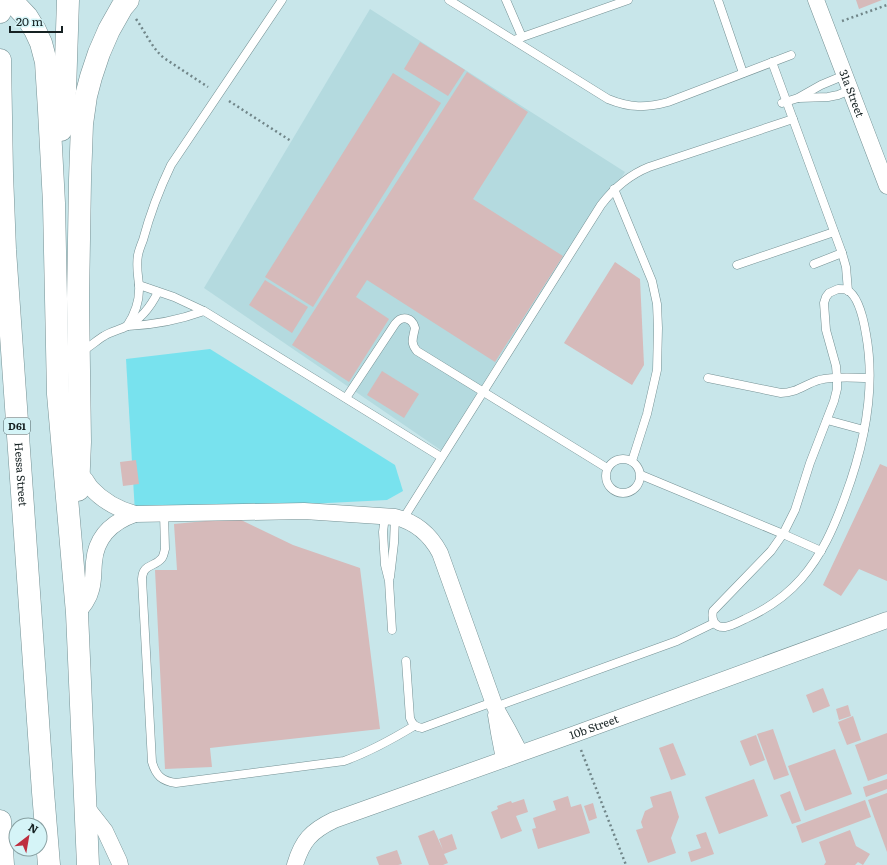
<svg xmlns="http://www.w3.org/2000/svg" width="887" height="865" font-family="Literata,serif">
	<style>
		.built { fill: #b4dadf }
		.green { fill: #78e2ee }
		.building { fill: #d6baba }
		.lines { fill: none; stroke-linecap: round; stroke-linejoin: round }
		.lane-casing { stroke: #759194; stroke-width: 9 }
		.street-casing { stroke: #759194; stroke-width: 17 }
		.secondary-casing { stroke: #759194; stroke-width: 23 }
		.primary-casing { stroke: #759194; stroke-width: 23 }
		.path { stroke: #718689; stroke-width: 2.5; stroke-dasharray: 2 3; stroke-linecap: butt }
		.lane { stroke: #fff; stroke-width: 8 }
		.street { stroke: #fff; stroke-width: 16 }
		.secondary { stroke: #fff; stroke-width: 22 }
		.primary { stroke: #fff; stroke-width: 22 }
		.labels { text-anchor: middle; stroke-width: 4; stroke-linejoin: round; paint-order: stroke }
		.shield { fill: #d5f4f7; stroke: #4f6062; stroke-width: 1 }
		.shield-label { font-size: 10px; font-weight: bold; fill: #152122 }
		.street-label { font-size: 11px; fill: #152122; stroke: #d5f4f7 }
	</style>
	<rect width="100%" height="100%" fill="#c8e6ea"/>
	<polygon class="built" points="370,9 625,172 448,455 204,288"/>
	<polygon class="green" points="210,349 395,465 403,491 387,500 135,513 126,359"/>
	<g class="building">
		<polygon points="856,0 882,0 859,9"/>
		<polygon points="420,42 465,70 448,96 404,69"/>
		<polygon points="467,72 528,112 473,199 563,256 495,362 367,280 356,297 389,319 349,382 292,345"/>
		<polygon points="393,73 441,103 313,307 265,277"/>
		<polygon points="615,262 640,279 644,365 632,385 564,343"/>
		<polygon points="265,280 308,307 292,333 249,305"/>
		<polygon points="382,371 419,394 404,418 367,395"/>
		<polygon points="136,460 139,484 123,486 120,462"/>
		<polygon points="880,464 887,467 887,581 859,569 841,596 823,585"/>
		<polygon points="237,518 293,545 360,568 380,729 210,748 212,767 165,769 155,570 177,570 174,524"/>
		<polygon points="823,688 830,706 813,713 806,695"/>
		<polygon points="848,705 851,716 839,720 836,709"/>
		<polygon points="853,716 861,740 847,745 838,722"/>
		<polygon points="773,729 789,775 774,780 757,734"/>
		<polygon points="887,733 887,774 868,781 855,745"/>
		<polygon points="756,735 765,760 750,766 740,741"/>
		<polygon points="673,743 686,775 671,780 659,748"/>
		<polygon points="835,749 852,794 805,811 788,766"/>
		<polygon points="754,779 768,816 719,834 705,797"/>
		<polygon points="887,779 887,789 866,797 863,787"/>
		<polygon points="671,791 679,817 671,838 676,853 648,863 636,830 643,828 641,822 645,811 653,807 650,797"/>
		<polygon points="790,791 801,821 792,824 780,795"/>
		<polygon points="887,793 887,852 868,800"/>
		<polygon points="568,796 571,807 581,804 590,833 538,849 532,829 536,828 533,818 556,810 553,801"/>
		<polygon points="524,799 528,812 516,816 522,831 501,839 491,812 498,809 497,806 511,801 512,803"/>
		<polygon points="865,800 871,817 802,843 796,826"/>
		<polygon points="593,803 597,818 589,821 584,806"/>
		<polygon points="434,830 443,850 439,839 452,834 457,849 444,854 448,863 443,865 429,865 418,836"/>
		<polygon points="850,830 856,846 870,854 863,865 858,862 855,865 824,865 826,862 819,842"/>
		<polygon points="706,832 714,854 691,862 688,852 701,848 696,835"/>
		<polygon points="397,850 402,864 398,865 379,865 376,857"/>
	</g>
	<g class="lines">
		<defs>
			<g id="lane">
				<path d="M449 0 608 99C630 108 646 108 668 102L791 55"/>
				<polyline points="506,0 522,37"/>
				<polyline points="718,0 743,73"/>
				<polyline points="514,40 628,0"/>
				<polyline points="772,62 842,253 846,267 848,291"/>
				<polyline points="799,98 828,97 838,95 850,90"/>
				<polyline points="782,103 798,98 821,85 845,75"/>
				<polyline points="614,189 652,281 657,304 658,328 657,370 647,414 632,461"/>
				<polyline points="814,264 842,253"/>
				<polyline points="737,265 834,232"/>
				<polyline points="139,285 174,297 204,311 441,457"/>
				<path d="M838 289C841 289 845 289 847 290 859 296 864 322 866 334 876 388 864 446 845 497 834 527 822 555 801 579 786 596 765 610 745 619 739 622 732 626 725 627 715 628 711 620 713 611L771 551 783 534 795 510 810 463 834 401 837 389V378L836 366 826 330 824 303 826 297 829 293Z"/>
				<path d="M127 326C135 314 140 301 139 285 138 275 136 266 138 255 139 250 141 245 143 240 150 214 159 190 171 165L282 0"/>
				<path d="M128 326C154 325 179 320 204 311"/>
				<path d="M80 351 84 350C91 346 97 340 104 336 112 331 120 330 127 326 142 319 151 306 158 292"/>
				<path d="M708 378 781 393C797 393 805 384 819 380 835 376 852 378 869 378"/>
				<path d="M346 398 395 324C402 315 412 317 415 328 413 338 410 343 417 351L607 468"/>
				<polyline points="827,420 864,430"/>
				<circle cx="623" cy="476" r="17"/>
				<polyline points="641,475 783,534 821,551"/>
				<path d="M164 513 165 549C164 552 164 555 162 558 154 568 143 563 142 579L152 762C156 776 162 781 176 783L344 761C369 752 391 740 414 726"/>
				<polyline points="385,516 383,532 384,549 385,565 389,581 392,630"/>
				<path d="M403 519 601 205C614 188 629 175 649 167L793 119"/>
				<polyline points="390,577 394,543 395,517"/>
				<path d="M406 661 410 718C412 724 415 727 422 728L493 702"/>
				<polyline points="495,707 677,641 714,623"/>
			</g>
			<g id="street">
				<path id="s1" d="M816 0 887 186"/>
				<path d="M79 474C85 477 87 483 91 488 103 501 117 509 135 514L304 511 395 517C416 522 430 534 440 553L495 707 508 730 520 753"/>
				<path d="M77 613C83 606 89 599 91 590 94 580 93 571 94 562 96 537 112 522 135 514"/>
				<polyline points="496,715 499,733 504,759"/>
				<polyline points="87,808 105,831 119,861 120,865"/>
				<path id="s2" d="M295 865C302 841 311 831 334 820L575 734 887 620"/>
			</g>
			<g id="secondary">
				<polyline points="11,0 27,17 35,30 41,43 46,62 49,110 54,203 58,394 77,613 88,865"/>
				<polyline points="61,130 65,91 68,0"/>
				<polyline points="78,490 80,442 78,299 80,180 82,124 86,96 91,77 99,53 109,30 122,7 128,0"/>
			</g>
			<g id="primary">
				<polyline points="0,12 0,0"/>
				<path id="s3" d="M0 60 2 174 5 250 43 792 49 865"/>
				<polyline points="0,821 3,865"/>
			</g>
		</defs>
		<use href="#lane" class="lane-casing"/>
		<use href="#street" class="street-casing"/>
		<use href="#secondary" class="secondary-casing"/>
		<use href="#primary" class="primary-casing"/>
		<g class="path">
			<path d="M136 19C146 33 151 47 164 58L208 87"/>
			<polyline points="842,21 887,5"/>
			<polyline points="229,101 291,141"/>
			<polyline points="581,750 626,865"/>
		</g>
		<use href="#lane" class="lane"/>
		<use href="#street" class="street"/>
		<use href="#secondary" class="secondary"/>
		<use href="#primary" class="primary"/>
	</g>
	<g class="labels">
		<rect class="shield" x="4" y="418" width="26" height="16" rx="3"/>
		<g class="shield-label">
			<text x="17" y="430">D61</text>
		</g>
		<g class="street-label">
			<text dy="4" stroke="none"><textPath href="#s1" startOffset="100">31a Street</textPath></text>
			<text dy="4" stroke="none"><textPath href="#s3" startOffset="415">Hessa Street</textPath></text>
			<text dy="4" stroke="none"><textPath href="#s2" startOffset="338">10b Street</textPath></text>
		</g>
	</g>
	<g transform="translate(28 837) rotate(31)"><circle r="19" fill="#d5f4f7" stroke="#88a0a2"/>
	<path d="M0-3L7 15L0 10L-7 15Z" fill="#be2e3f"/>
	<text y="-6" font-size="11" font-weight="bold" text-anchor="middle" fill="#152122">N</text>
	</g>
	<path d="M10 26v6h52v-6" fill="none" stroke="#152122" stroke-width="2"/>
	<text x="16" y="26" font-size="12" fill="#152122" stroke="#d5f4f7" stroke-width="3" paint-order="stroke">20 m</text>
</svg>
